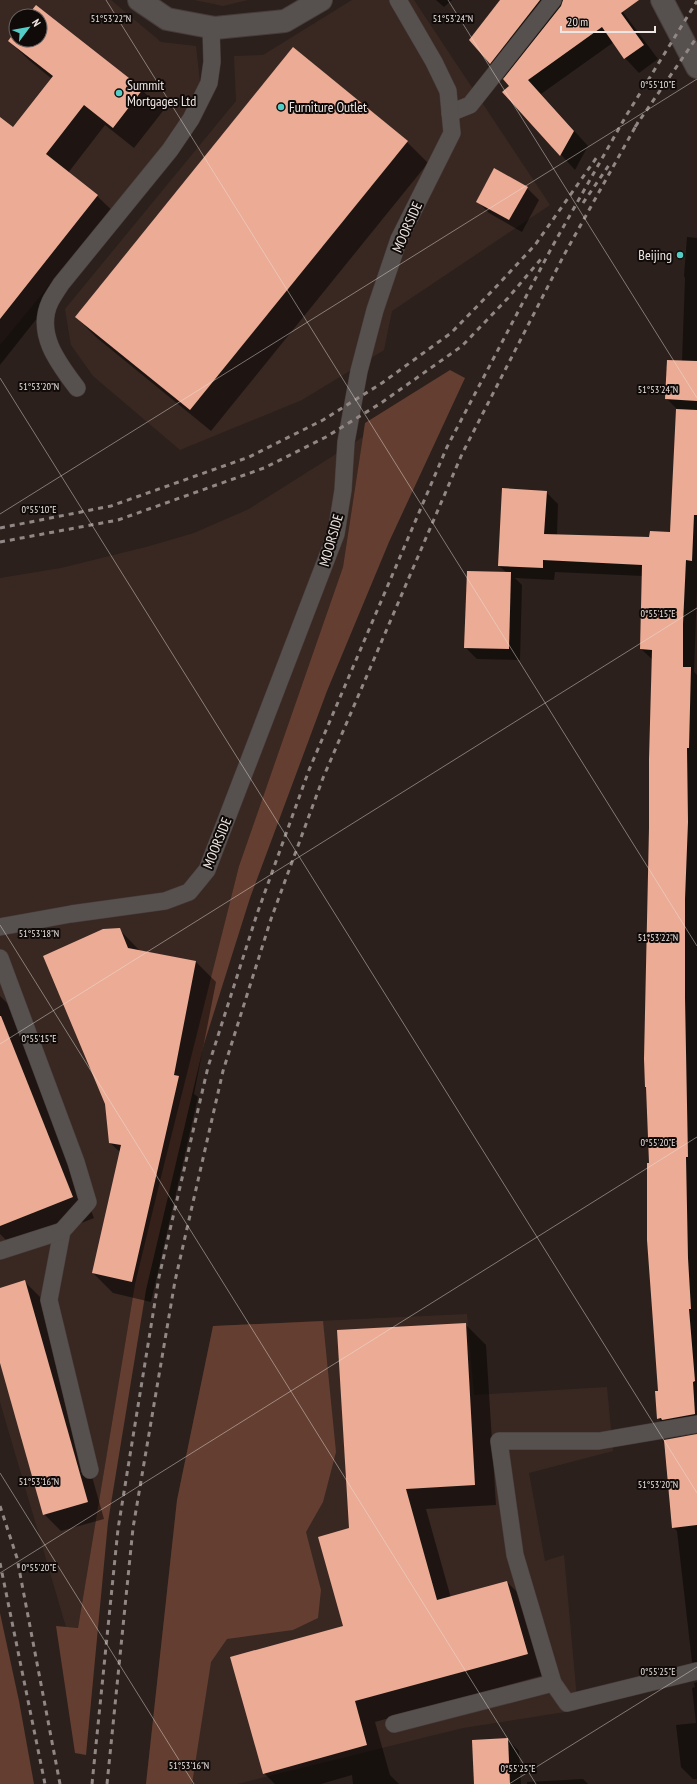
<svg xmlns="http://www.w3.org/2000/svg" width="697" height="1784" font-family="'PT Sans Narrow',sans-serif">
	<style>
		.built { fill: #392822; fill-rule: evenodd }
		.green { fill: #643e30 }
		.shadow { fill: #0007 }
		.building { fill: #ebab94 }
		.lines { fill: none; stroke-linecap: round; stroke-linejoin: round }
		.service-casing { stroke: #463c38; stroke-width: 18 }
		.minor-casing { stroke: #463c38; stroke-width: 24 }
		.tertiary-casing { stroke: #463c38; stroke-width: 24 }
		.service { stroke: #56504e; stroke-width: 17 }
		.minor { stroke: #56504e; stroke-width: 22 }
		.tertiary { stroke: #56504e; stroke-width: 22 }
		.rail { stroke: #918784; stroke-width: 3; stroke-dasharray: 5 5; stroke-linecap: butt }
		.ticks { fill: none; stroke: #eee6e3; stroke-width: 1; stroke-opacity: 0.45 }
		.poi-dot { fill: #54cdc7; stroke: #100b09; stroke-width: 1.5 }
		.labels { text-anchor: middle; stroke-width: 4; stroke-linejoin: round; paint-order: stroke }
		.poi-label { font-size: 14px; fill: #eee6e3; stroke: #100b09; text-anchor: start }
		.street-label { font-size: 14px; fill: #eee6e3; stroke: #100b09 }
		.ticks-label { font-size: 10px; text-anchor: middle; fill: #eee6e3; stroke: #100b09; stroke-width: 4; stroke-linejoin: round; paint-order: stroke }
	</style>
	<rect width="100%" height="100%" fill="#2b201c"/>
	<g class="built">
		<path d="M0 0H111L161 42 196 46 202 100 0 345ZM16 16H40V40H16Z"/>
		<polygon points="194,0 248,0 223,6"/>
		<polygon points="352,0 414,0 550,205 392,311 384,350 302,400 180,450 93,376 71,345 65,309 236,101 234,56 263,55"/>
		<polygon points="363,437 343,567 239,866 135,1284 78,1628 66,1627 0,1402 0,578 61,568 146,547 194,533 249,509"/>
		<polygon points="467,1314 474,1395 607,1387 613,1451 529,1473 545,1561 564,1555 578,1710 463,1728 237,1784 146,1784 177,1500 213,1326"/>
	</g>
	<g class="green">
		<polygon points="450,370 465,378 389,542 327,691 250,898 204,1044 146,1290 108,1522 86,1755 75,1753 56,1626 78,1628 135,1284 160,1181 239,866 343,567 365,423"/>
		<polygon points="323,1321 336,1452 323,1502 306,1532 321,1590 318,1618 293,1630 227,1639 211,1662 192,1784 146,1784 177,1500 213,1326"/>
		<polygon points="0,1613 19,1701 34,1784 0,1784"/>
	</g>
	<g class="shadow">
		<polygon points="436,0 452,0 444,7"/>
		<polygon points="502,0 614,0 658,59 639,73 625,58 614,42 541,94 588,146 575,170 504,92 511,86 505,78 490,63"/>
		<polygon points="36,7 142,90 163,111 134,148 105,125 68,173 97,196 118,216 0,365 0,118 13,129 52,79 30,61 9,41 16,32 16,40 40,40 40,16 29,16"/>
		<polygon points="407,142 428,163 211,431 97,338 76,317"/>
		<polygon points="527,188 539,200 522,232 489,213 477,201"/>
		<polygon points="687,237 697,238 697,590 694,672 697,675 697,1428 670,1430 658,1418 659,1392 647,1088 646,1087 653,660 641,649 643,576 555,572 554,580 515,578 522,585 520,660 477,659 465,647 507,573 499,566 546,492 558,504 557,535 650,538 671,533 677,409 666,398 682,361 685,278 684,276"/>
		<polygon points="119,929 140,951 196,962 216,982 194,1094 198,1097 151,1302 113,1293 93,1273 120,1152 110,1143"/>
		<polygon points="0,996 9,1005 94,1218 15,1249 0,1234"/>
		<polygon points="25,1282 42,1299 104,1519 61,1531 44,1514 0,1360 0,1289"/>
		<polygon points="465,1324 486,1345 496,1505 426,1509 451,1598 507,1582 528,1603 548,1674 375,1722 390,1775 399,1784 353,1784 352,1775 321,1784 275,1784 264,1773 344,1627 350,1529"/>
		<polygon points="697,1436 697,1667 692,1662 677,1531 673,1527"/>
		<polygon points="697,1682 697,1779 693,1779 681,1767 676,1725 696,1723 692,1688 695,1687 694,1683"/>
		<polygon points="507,1739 519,1751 521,1784 475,1784"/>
		<polygon points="583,1779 588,1784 527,1784 527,1782"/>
	</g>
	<g class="building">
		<polygon points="500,0 540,0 490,64 469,40"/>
		<polygon points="563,0 639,0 621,13 644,45 624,59 602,27 528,80 574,131 560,156 502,92 509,86 503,79 561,6"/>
		<polygon points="36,5 143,89 113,128 84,105 46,154 98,195 0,319 0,117 13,127 53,76 8,41 16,30 16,40 40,40 40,16 27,16"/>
		<polygon points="293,47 408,141 190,410 75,317"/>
		<polygon points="494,168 528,187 509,220 476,202"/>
		<polygon points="667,360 697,361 697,401 665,399"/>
		<polygon points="676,409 697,410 697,515 694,515 692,561 686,560 683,624 683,667 691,667 689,748 687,748 688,822 685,899 685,998 688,1157 686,1157 688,1258 691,1309 689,1309 695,1381 693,1382 695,1414 662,1420 661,1418 657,1419 655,1391 658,1391 647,1240 647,1163 649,1163 646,1087 645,1087 644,1059 649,828 649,759 652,650 640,649 642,565 543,560 543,568 498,566 502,488 547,491 544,534 649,537 650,531 670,532"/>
		<polygon points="467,571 511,572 509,649 464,648"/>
		<polygon points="120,928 128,948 196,961 174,1075 179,1076 132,1282 92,1273 121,1145 109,1143 105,1104 43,956 103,929"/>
		<polygon points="0,1016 1,1016 73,1197 0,1226"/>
		<polygon points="25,1280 88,1502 43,1515 0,1363 0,1288"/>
		<polygon points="466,1323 475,1485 406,1489 437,1600 507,1581 528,1654 355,1701 367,1745 263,1774 230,1657 343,1626 318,1537 349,1528 337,1330"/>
		<polygon points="697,1434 697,1525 672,1528 664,1440"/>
		<polygon points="508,1738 510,1784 474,1784 472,1740"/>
	</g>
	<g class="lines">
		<defs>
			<g id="service">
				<polyline points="450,113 470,105 553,0"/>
				<path d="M77 388C59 364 35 334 50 302 53 296 58 289 61 284L170 150 191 119 209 83 212 62 211 27"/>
				<polyline points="0,927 71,914 165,901 189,892 207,870 336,534 343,490 346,442 359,371 375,310 399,239 452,133 448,91 434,62 398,0"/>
				<polyline points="0,958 76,1162 88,1202 62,1231 49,1300 90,1470"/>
				<polyline points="0,1251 62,1231"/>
				<polyline points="697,1424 599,1441 499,1441 515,1555 553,1683 567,1703 697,1671"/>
				<polyline points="394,1724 553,1683"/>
			</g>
			<polyline id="minor" points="139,0 167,19 215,28 285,21 321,0"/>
			<polyline id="tertiary" points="662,0 697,67"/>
		</defs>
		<use href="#service" class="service-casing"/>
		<use href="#minor" class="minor-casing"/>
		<use href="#tertiary" class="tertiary-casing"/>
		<use href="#service" class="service"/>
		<use href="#minor" class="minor"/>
		<use href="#tertiary" class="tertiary"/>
		<g class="rail">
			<polyline points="635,127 697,37"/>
			<polyline points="583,203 609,165"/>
			<polyline points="0,528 111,506 249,457 323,420 382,383 451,333 494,289 535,245 597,157"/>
			<polyline points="0,542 118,520 264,468 326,437 381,403 462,346 508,298 541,259"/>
			<polyline points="0,1506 17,1558 60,1784"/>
			<polyline points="0,1563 45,1784"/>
			<polyline points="92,1784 118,1529 159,1277 208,1067 257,914 309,770 447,447 552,247 626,116 697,1"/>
			<polyline points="107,1784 133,1528 175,1281 223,1071 271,919 323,778 462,454 564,255 638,122"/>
		</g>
	</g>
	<path class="ticks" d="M106 0 697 946M448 0 697 398M0 378 697 1493M0 514 697 79M0 925 536 1784M0 1044 697 608M0 1473 194 1784M0 1573 697 1137M509 1784 697 1667"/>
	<g class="poi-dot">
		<circle cx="119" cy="93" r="4"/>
		<circle cx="281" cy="107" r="4"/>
		<circle cx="680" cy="255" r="4"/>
	</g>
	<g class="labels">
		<g class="poi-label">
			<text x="127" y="90">Summit<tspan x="127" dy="16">Mortgages Ltd</tspan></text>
			<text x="289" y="112">Furniture Outlet</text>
			<text x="672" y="260" text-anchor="end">Beijing</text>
		</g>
		<g class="street-label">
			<text transform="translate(407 227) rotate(-66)" y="5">MOORSIDE</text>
			<text transform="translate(331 540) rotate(-74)" y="5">MOORSIDE</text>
			<text transform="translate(217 843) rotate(-68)" y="5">MOORSIDE</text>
		</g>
	</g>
	<g class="ticks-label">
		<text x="111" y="22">51°53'22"N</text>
		<text x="453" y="22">51°53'24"N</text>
		<text x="658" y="88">0°55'10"E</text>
		<text x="39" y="390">51°53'20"N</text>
		<text x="658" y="393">51°53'24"N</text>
		<text x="39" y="513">0°55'10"E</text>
		<text x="658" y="617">0°55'15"E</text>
		<text x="39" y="937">51°53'18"N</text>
		<text x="658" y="941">51°53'22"N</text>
		<text x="39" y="1042">0°55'15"E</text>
		<text x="658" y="1146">0°55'20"E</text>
		<text x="39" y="1485">51°53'16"N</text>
		<text x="658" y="1488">51°53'20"N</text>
		<text x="39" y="1571">0°55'20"E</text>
		<text x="658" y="1675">0°55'25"E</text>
		<text x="189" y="1769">51°53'16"N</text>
		<text x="518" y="1772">0°55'25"E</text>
	</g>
	<g transform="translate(28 28) rotate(58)"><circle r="19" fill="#100b09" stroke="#696360"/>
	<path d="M0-3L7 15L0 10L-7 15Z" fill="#54cdc7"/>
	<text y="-6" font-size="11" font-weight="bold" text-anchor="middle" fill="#eee6e3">N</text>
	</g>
	<path d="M561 26v6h94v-6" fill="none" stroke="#eee6e3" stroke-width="2"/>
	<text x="567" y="26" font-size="12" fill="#eee6e3" stroke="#100b09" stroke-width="3" paint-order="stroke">20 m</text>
</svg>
